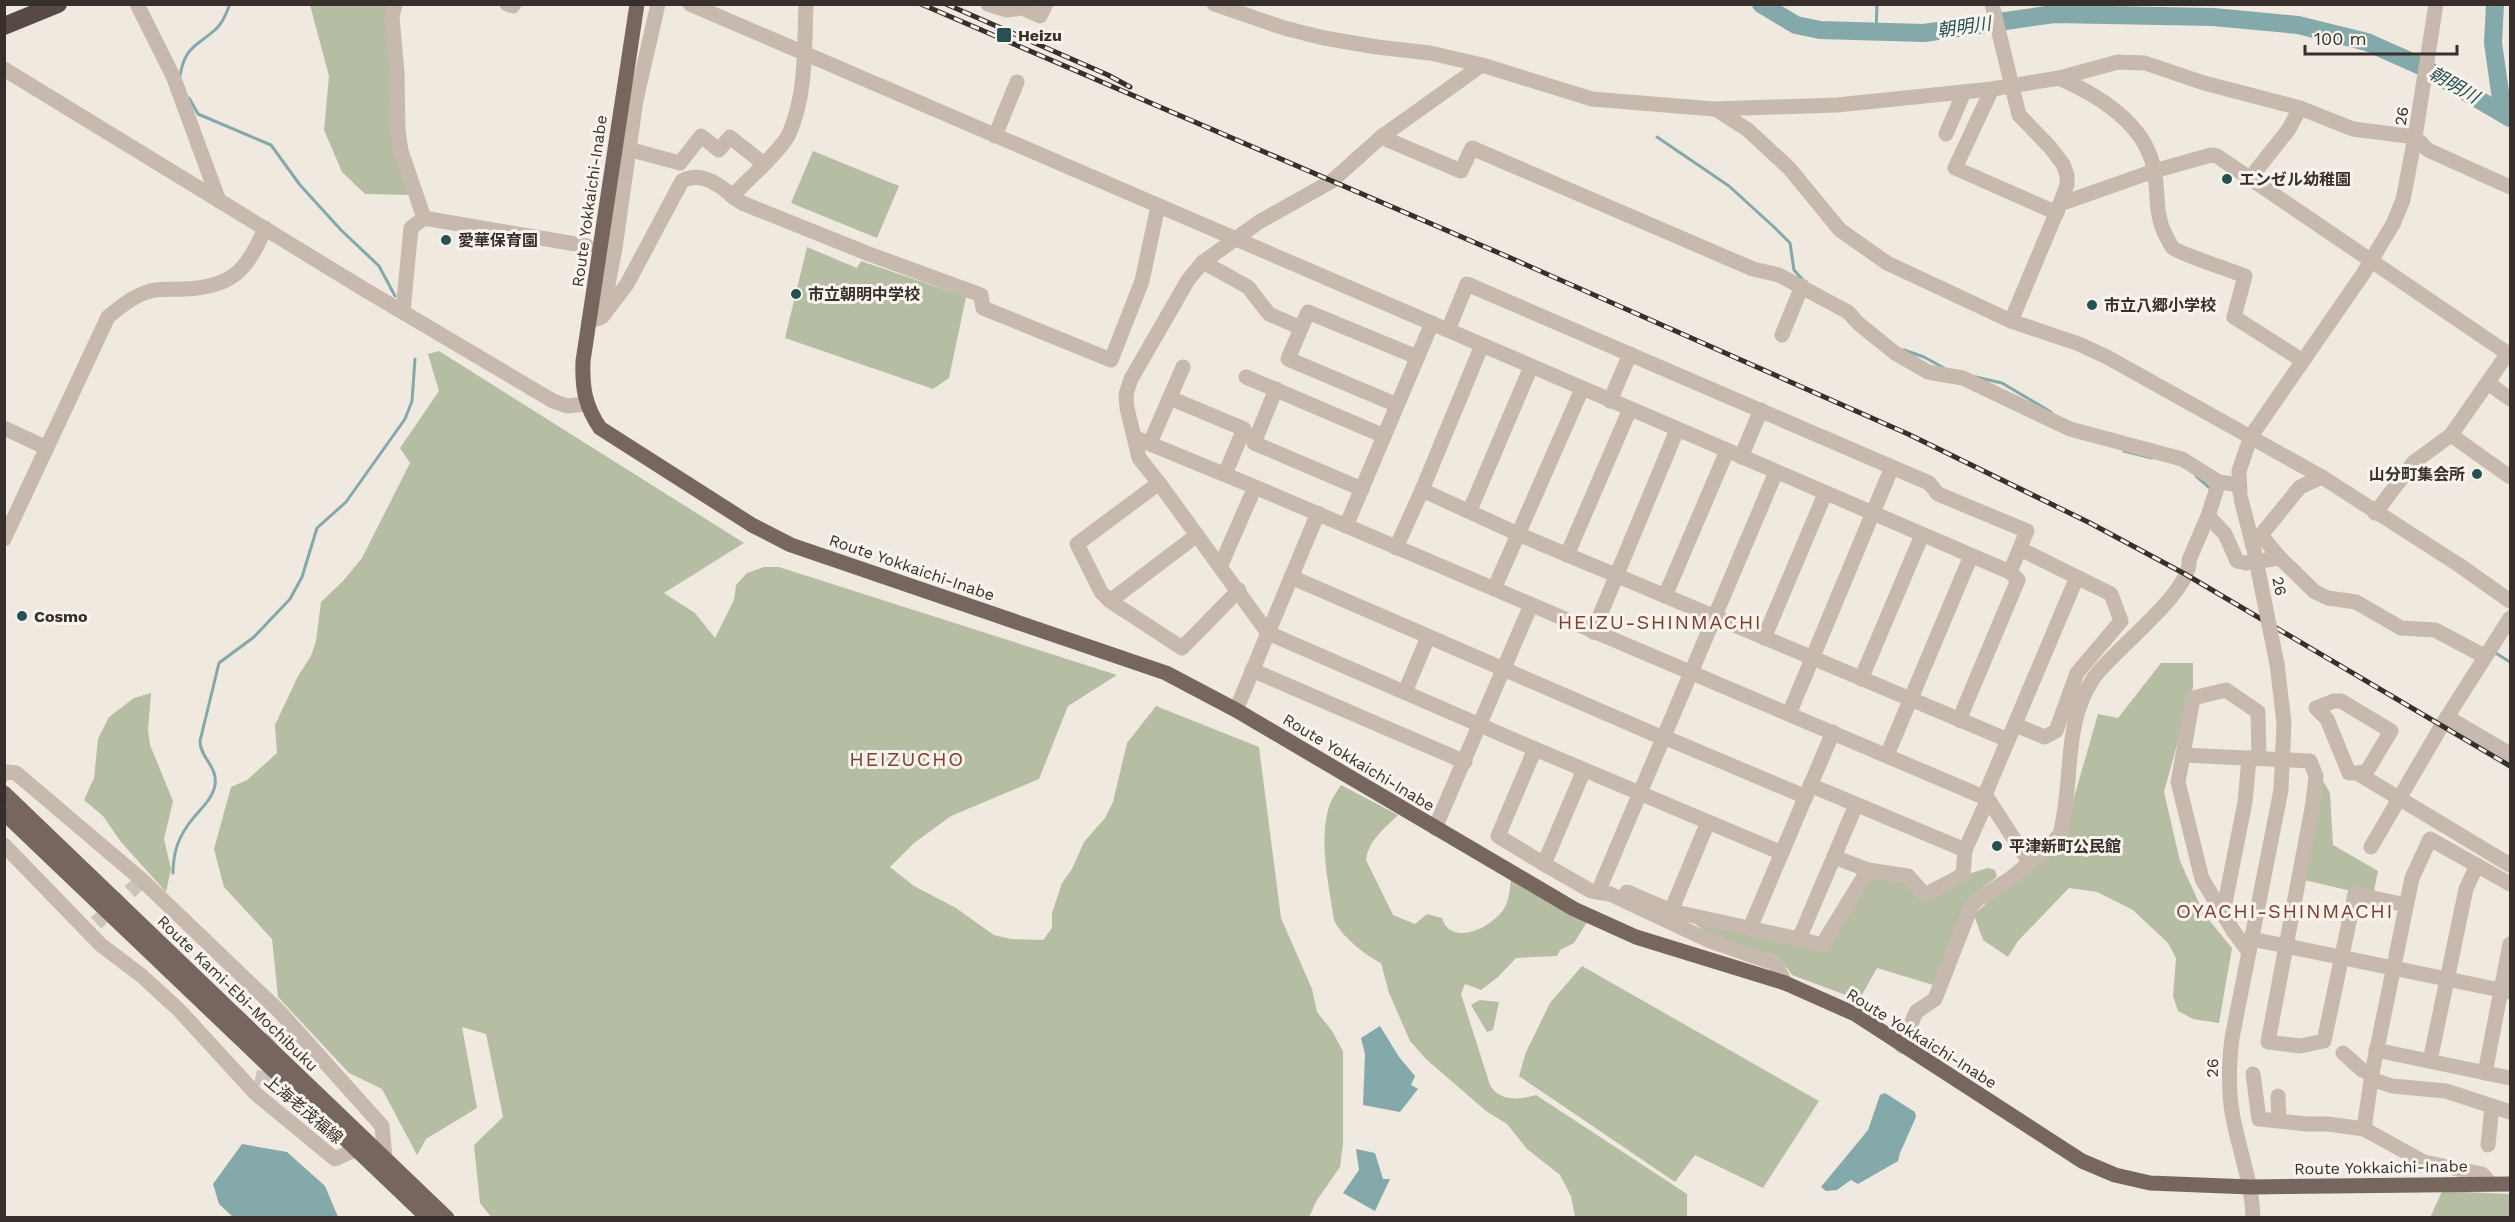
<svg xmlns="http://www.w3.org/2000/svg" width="2515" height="1222" font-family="'Work Sans','Noto Sans JP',sans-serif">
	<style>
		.green { fill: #b5bea2 }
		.water { fill: #83a9aa }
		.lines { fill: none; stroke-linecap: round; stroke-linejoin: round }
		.stream { stroke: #83a9aa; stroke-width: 3 }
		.river { stroke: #83a9aa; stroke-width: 18 }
		.minor-tunnel { stroke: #cbc4bc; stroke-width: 15; stroke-dasharray: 15 8; stroke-linecap: butt }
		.minor { stroke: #c7b9ad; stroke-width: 15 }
		.major { stroke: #77665e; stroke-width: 15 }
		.highway { stroke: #574943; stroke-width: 18 }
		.rail-casing { stroke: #372f2b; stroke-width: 5 }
		.rail { stroke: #f8f3ed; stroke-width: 3; stroke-dasharray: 9; stroke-linecap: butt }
		.minor-bridge { stroke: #c7b9ad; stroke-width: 15 }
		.poi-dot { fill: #255154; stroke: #f8f3ed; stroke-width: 2 }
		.labels { text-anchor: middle; stroke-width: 6; stroke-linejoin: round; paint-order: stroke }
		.poi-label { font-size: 16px; font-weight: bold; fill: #372f2b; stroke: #f8f3ed; text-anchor: start }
		.street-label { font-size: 16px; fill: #372f2b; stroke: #f8f3ed }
		.water-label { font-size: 18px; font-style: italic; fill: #255154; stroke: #f8f3ed }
		.quarter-label { font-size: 20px; letter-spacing: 1.5px; fill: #7d402d; stroke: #f8f3ed }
	</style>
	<rect width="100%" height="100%" fill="#f0e9e0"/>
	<g class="green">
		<polygon points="310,5 390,5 413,195 365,194 342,172 324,130 329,76"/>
		<polygon points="813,151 899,186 877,238 791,203"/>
		<polygon points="807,247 857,268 861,261 966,297 949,378 933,389 785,338"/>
		<polygon points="439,351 744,543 664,593 695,613 715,638 734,600 736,585 747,573 764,567 779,567 1117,675 1068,706 1039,779 951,816 914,843 890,867 914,886 956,908 994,935 1011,939 1043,940 1052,928 1052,913 1062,883 1072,869 1084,842 1105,818 1113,802 1127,743 1156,706 1259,747 1281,918 1312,989 1317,1012 1332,1031 1343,1051 1343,1144 1340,1167 1317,1200 1309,1217 491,1217 480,1203 474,1145 503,1117 486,1034 462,1027 477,1108 426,1139 417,1155 382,1089 349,1073 278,997 272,939 224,887 214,849 231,787 247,780 277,753 275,725 298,676 311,656 316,641 321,602 343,581 362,558 410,463 400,448 439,391 428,354"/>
		<polygon points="2161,663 2193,663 2193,687 2164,792 2180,861 2204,914 2232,948 2219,1023 2193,1019 2178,1011 2173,996 2176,958 2168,943 2133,910 2097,892 2069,888 2018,941 2008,957 1983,940 1974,915 2056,837 2071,808 2098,714 2118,718"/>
		<polygon points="151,693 148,730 150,745 173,801 164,839 171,869 166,892 121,842 103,816 84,800 94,778 98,739 109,717 134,698"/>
		<polygon points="2320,776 2330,793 2333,845 2378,871 2373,896 2304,880"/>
		<path d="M1341 785 1398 815C1385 828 1368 841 1366 860L1393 915 1415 924 1427 914 1442 918C1451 948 1494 927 1505 907 1509 900 1510 888 1511 880L1587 922 1574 943 1560 950 1557 956 1516 958 1498 977 1481 990 1465 984 1461 994 1490 1085C1500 1102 1519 1100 1536 1095L1687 1194V1217H1575L1571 1196 1560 1175 1527 1149 1507 1124 1486 1111 1426 1059 1410 1041 1389 993 1381 963C1366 956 1341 936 1334 920 1329 886 1319 844 1328 810 1330 801 1336 793 1341 785Z"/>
		<polygon points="1988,868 1995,870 1997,877 1979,890 1965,906 1933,985 1877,968 1859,1000 1792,975 1779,957 1712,936 1691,921 1822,946 1868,871 1904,882 1925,900 1971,873"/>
		<polygon points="1582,966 1819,1101 1763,1188 1695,1155 1675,1182 1519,1076 1526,1052 1550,1003"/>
		<polygon points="1480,1000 1499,1002 1493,1030 1487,1032 1471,1005"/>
		<polygon points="2442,1191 2510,1194 2510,1217 2430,1218"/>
	</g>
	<g class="water">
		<polygon points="1380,1026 1399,1057 1415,1076 1411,1085 1418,1089 1400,1112 1363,1105 1365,1054 1361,1038"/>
		<polygon points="1885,1093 1915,1112 1916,1117 1900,1153 1898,1161 1858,1184 1851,1180 1837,1190 1826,1191 1821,1187 1868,1130 1880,1095"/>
		<polygon points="242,1144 287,1152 325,1186 338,1217 233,1217 219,1204 213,1184"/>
		<polygon points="1356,1149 1375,1153 1383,1179 1390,1179 1375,1211 1343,1193 1359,1170"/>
	</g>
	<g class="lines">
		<g class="stream">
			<polyline points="1876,32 1877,4"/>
			<path d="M180 76C185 46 196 47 216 29 222 24 227 12 230 4"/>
			<polyline points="189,98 198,114 271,145 300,185 341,230 379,266 395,296"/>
			<polyline points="1657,137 1729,186 1775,228 1790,243 1794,270 1803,280"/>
			<polyline points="1904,350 1924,357 1944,368"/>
			<polyline points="1976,377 2002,383 2051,412"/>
			<polyline points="2124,451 2152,458"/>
			<polyline points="2196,476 2211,489"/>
			<polyline points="2494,652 2510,662"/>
			<path d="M173 873C173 857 177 841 186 828 195 813 212 802 215 785 218 766 200 758 200 741L219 663 254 637 290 599 302 577 317 528 346 502 405 419 412 401 415 359"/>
		</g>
		<g class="river">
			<polyline points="1761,4 1796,25 1820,30 1924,33 2054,14 2213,17 2298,25 2367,42 2423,67 2510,118"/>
			<polyline points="2495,4 2493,43 2503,113"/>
		</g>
		<g class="minor-tunnel">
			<polyline points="96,923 138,884"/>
			<polyline points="261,1086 276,1026"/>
		</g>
		<g class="minor">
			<polyline points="137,4 173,76 219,201"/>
			<polyline points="395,4 392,17 397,73 398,131 401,151 424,218 411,228 403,311"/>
			<polyline points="507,4 513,6 514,4"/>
			<polyline points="690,4 2010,572 2027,531 1938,494 1929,483 1467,284 1448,330"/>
			<polyline points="988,4 1007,10 1022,8 1040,16 1046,4"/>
			<polyline points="1214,4 1284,28 1324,38 1377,47 1430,53 1482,65 1592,99 1714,109 1837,105 1992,89 2059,78 2118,62 2145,63 2204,83 2300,108 2353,129 2415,137 2428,150 2510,187"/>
			<polyline points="1992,4 2019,115 2049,146 2063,164 2067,175 2067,185 2060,204 2011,321"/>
			<polyline points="1482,65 1381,137 1332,181 1259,222 1203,262 1188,280 1131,379 1126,394 1127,408 1139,458 1159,483 1268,633 1535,749 1782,853"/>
			<polyline points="4,69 362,288 553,401 567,406 586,404"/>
			<path d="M2059 78C2098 95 2145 124 2154 169 2159 194 2154 213 2166 236 2168 239 2170 245 2173 248 2180 254 2233 271 2245 276L2234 317 2303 361"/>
			<polyline points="1992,89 1955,168 2057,213"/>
			<polyline points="1717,110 1748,130 1789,168 1840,230 1887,263 2011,321 2079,344 2107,357 2322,477 2459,565 2510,601"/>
			<polyline points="1946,134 1964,92"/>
			<polyline points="995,136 1017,82"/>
			<polyline points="1381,137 1461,171 1472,148 1753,269 1779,275 1848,312 1859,324 1895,353 1928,372 1963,378 2070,429 2182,459 2219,482 2239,485"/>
			<polyline points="628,149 680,163 701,136 719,150 730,137 764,164"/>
			<polyline points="2251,177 2289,129 2300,108"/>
			<polyline points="732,196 742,203 869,254 981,295 983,308 1111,360 1142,281 1158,206"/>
			<polyline points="2060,204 2154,171 2211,155 2217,156 2510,355"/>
			<polyline points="424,218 587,246"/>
			<polyline points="1203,262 1248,287 1269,314 1301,328"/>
			<polyline points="603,311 615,248 636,100 658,4"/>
			<path d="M589 321 602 317 627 284 682 181C700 171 719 184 732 196 746 182 782 149 789 134 807 93 804 48 806 4"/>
			<polyline points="1782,335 1802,286"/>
			<polyline points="1482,345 1422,490 1518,534 2008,740"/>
			<polyline points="1246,377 1384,436"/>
			<polyline points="2488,383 2510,399"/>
			<polyline points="1276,389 1254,443 1362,489"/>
			<polyline points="1170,398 1244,429 1225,474"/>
			<polyline points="1610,401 1630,354"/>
			<polyline points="1397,405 1288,359 1308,312 1417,357"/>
			<polyline points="4,428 47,448"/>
			<polyline points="2451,435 2510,477"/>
			<polyline points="1136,438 1255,487 1988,799 2029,862"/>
			<polyline points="1150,443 1183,367"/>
			<polyline points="1741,457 1761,410"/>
			<polyline points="1776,472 1598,892 1610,894 1710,941 1776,964 1785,983"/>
			<polyline points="2322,477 2300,487 2261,535 2280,558 2315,592 2328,598 2356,602 2401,628 2435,630 2484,656"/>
			<polyline points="1159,483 1077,544 1101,592 1110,601 1182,648 1239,590"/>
			<polyline points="2240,493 2239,471 2251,436 2363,274 2393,224 2403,200 2415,137 2436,4"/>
			<polyline points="1470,510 1531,367"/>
			<polyline points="2375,513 2414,462 2451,435 2508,353"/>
			<polyline points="2208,516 2225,534 2237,561 2246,563 2280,558"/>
			<polyline points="1346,526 1432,323"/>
			<path d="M4 539 108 317C120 307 132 297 147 292 157 288 172 290 184 289 232 287 247 271 265 228"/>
			<polyline points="1396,548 1422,490"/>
			<polyline points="1567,555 1630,409"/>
			<polyline points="1220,567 1255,487"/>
			<polyline points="1291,577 1663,738"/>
			<polyline points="1494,589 1582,389"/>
			<polyline points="1665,596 1727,451"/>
			<polyline points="1110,601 1197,535"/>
			<polyline points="1593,632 1677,430"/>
			<polyline points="1764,638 1825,494"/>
			<polyline points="1252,670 1465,762"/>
			<polyline points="1861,679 1922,535"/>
			<polyline points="1405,692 1428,637"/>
			<polyline points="1236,710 1318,513"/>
			<polyline points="1789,714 1892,467"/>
			<polyline points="2447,717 2510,754"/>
			<polyline points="1959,720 2018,580 2010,572"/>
			<polyline points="2015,725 2045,737 2056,731 2077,673 2121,621 2111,594 2020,549"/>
			<polyline points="1664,737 1806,797"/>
			<polyline points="1535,749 1498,836 1544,864"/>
			<polyline points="1887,755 1971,556"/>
			<polyline points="2183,755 2193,698 2226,690 2258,712 2259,758"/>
			<polyline points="1584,770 1544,864 1591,891 1598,892"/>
			<polyline points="2357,773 2367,771 2391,731 2341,701 2334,701 2316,708 2327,719 2349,773 2357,773 2510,865"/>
			<polyline points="4,774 7,772 16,773 142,880 279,1011 382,1126 385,1158"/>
			<polyline points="1810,785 1965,850 1988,799"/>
			<polyline points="1984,797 2077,577"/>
			<polyline points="1435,828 1531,605"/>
			<polyline points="4,845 101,945 142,976 179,1010 256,1094 335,1159 357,1149"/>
			<polyline points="2371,847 2442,725 2510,618"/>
			<polyline points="1834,857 1868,870"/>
			<polyline points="1627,892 1671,911 1799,939 1856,805"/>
			<polyline points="1671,911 1708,822"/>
			<polyline points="2223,913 2245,802 2249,758"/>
			<polyline points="1750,928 1833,732"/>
			<polyline points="1799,939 1822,945 1868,870 1908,876 1925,895 1963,875 1965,850"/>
			<polyline points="2252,939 2510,992"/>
			<polyline points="2249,952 2234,932 2202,879 2178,782 2183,755 2310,761 2316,776 2313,803 2268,1042 2300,1046 2324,1041 2355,894 2406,905"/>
			<path d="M1902 1046 1916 1012 1935 999 1971 907 1977 900 2011 878 2051 845 2060 834C2074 783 2062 725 2093 679 2111 652 2193 591 2189 560L2208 516 2219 482"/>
			<polyline points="2376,1050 2510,1078"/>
			<polyline points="2343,1053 2362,1070 2372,1073"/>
			<polyline points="2430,1061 2466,889 2477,865"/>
			<polyline points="2485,1073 2510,944"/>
			<polyline points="2253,1074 2259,1119 2307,1124 2328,1124 2364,1129"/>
			<polyline points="2371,1079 2392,1086 2446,1091 2510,1112"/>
			<polyline points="2278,1096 2279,1120"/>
			<polyline points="2488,1145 2492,1106"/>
			<polyline points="2491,1184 2482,1174 2424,1162 2364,1129 2372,1073 2412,878 2430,839 2510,884"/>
			<path d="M2253 1218C2252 1181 2238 1148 2232 1112 2228 1087 2229 1063 2232 1038L2281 790 2284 723 2277 664"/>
		</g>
		<g class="major">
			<path d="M637 4 583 361C582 388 585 406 600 428L752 525 791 545 1166 673 1236 710 1574 909 1636 937 1785 983 1855 1014 2082 1161 2115 1175 2150 1183 2250 1187 2510 1184"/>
			<polyline points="4,793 447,1218"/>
			<polyline points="4,813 428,1218"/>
		</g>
		<polyline class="highway" points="4,26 58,4"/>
		<defs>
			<g id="rail">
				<polyline points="921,4 1513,259 1908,434 2090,523 2185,574 2510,766"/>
				<polyline points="946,4 1108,75 1130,87"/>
			</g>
		</defs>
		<use href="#rail" class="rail-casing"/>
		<use href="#rail" class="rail"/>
		<polyline class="minor-bridge" points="2241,499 2254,550 2277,664"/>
	</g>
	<g class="poi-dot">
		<rect x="996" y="27" width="16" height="16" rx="3"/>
		<circle cx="2227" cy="179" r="6"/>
		<circle cx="446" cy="240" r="6"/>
		<circle cx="796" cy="294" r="6"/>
		<circle cx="2092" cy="305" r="6"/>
		<circle cx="2477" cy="474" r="6"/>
		<circle cx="22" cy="616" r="6"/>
		<circle cx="1997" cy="846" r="6"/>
	</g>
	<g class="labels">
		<g class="poi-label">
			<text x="1018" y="41">Heizu</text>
			<text x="2239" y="185">エンゼル幼稚園</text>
			<text x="458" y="246">愛華保育園</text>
			<text x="808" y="300">市立朝明中学校</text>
			<text x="2104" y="311">市立八郷小学校</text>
			<text x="2465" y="480" text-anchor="end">山分町集会所</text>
			<text x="34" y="622">Cosmo</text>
			<text x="2009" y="852">平津新町公民館</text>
		</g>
		<g class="street-label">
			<text transform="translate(2401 116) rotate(-81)" y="6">26</text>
			<text transform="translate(589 201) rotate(-82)" y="6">Route Yokkaichi-Inabe</text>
			<text transform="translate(912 567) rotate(19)" y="6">Route Yokkaichi-Inabe</text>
			<text transform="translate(2280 586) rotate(79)" y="6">26</text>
			<text transform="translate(1359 762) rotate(31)" y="6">Route Yokkaichi-Inabe</text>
			<text transform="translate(238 993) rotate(44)" y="6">Route Kami-Ebi-Mochibuku</text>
			<text transform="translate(1922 1038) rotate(32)" y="6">Route Yokkaichi-Inabe</text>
			<text transform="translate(2212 1068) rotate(-89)" y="6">26</text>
			<text transform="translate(304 1109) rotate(40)" y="6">上海老茂福線</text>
			<text transform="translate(2381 1167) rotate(-1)" y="6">Route Yokkaichi-Inabe</text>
		</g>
		<g class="water-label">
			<text transform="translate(1964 27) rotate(-8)" y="6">朝明川</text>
			<text transform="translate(2454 85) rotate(30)" y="6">朝明川</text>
		</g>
		<g class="quarter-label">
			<text x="1660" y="629">HEIZU-SHINMACHI</text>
			<text x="907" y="766">HEIZUCHO</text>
			<text x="2285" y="918">OYACHI-SHINMACHI</text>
		</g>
	</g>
	<rect width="2515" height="1222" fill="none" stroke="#372f2b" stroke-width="12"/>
	<path d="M2305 45v9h152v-9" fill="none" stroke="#372f2b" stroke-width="3"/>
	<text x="2314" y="45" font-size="18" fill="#372f2b" stroke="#f8f3ed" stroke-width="4.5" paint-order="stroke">100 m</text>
</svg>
